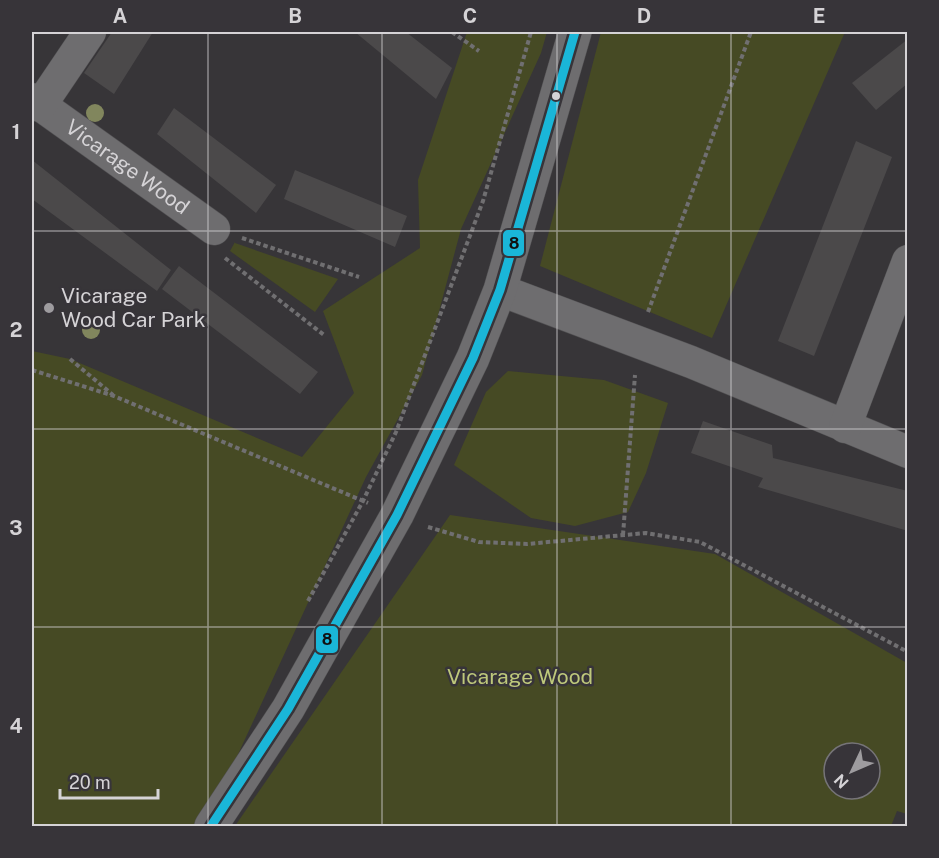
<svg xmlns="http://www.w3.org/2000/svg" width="939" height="858" font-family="'Public Sans',sans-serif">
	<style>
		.green { fill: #464a24; fill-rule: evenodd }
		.building { fill: #4b494a }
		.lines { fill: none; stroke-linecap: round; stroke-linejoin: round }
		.street-casing { stroke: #525153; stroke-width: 33 }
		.secondary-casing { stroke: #525153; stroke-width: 34 }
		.path { stroke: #706f71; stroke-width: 4; stroke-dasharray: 4.5 3; stroke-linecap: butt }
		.street { stroke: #6e6d6f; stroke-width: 32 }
		.secondary { stroke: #6e6d6f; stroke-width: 33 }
		.bus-1-casing { stroke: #373439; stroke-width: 14 }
		.bus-1 { stroke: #1ab6d8; stroke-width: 9 }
		.tree { fill: #81865d }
		.grid { fill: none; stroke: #d5d3d6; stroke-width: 1.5; stroke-opacity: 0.55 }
		.bus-dot { fill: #d5d3d6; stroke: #373439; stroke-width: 2 }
		.poi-dot { fill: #9e9c9f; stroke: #373439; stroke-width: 2 }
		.labels { text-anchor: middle; stroke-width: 5; stroke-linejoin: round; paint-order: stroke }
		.street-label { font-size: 21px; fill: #d5d3d6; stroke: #373439 }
		.poi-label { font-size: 21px; fill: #d5d3d6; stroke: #373439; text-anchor: start }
		.park-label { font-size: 21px; fill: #bec87b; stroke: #373439 }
		.line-badge { stroke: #373439; stroke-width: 2 }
		.pale-badge-label { font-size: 16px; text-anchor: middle; font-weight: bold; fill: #111 }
		.neatline { fill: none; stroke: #d5d3d6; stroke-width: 2 }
		.grid-label { font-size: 20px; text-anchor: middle; font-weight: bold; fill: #d5d3d6 }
	</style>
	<rect width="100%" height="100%" fill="#373538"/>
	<g class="green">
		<polygon points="467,32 547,32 541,53 461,229 422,375 366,477 228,776 195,826 32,826 32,351 70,359 302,457 354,393 323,311 420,248 418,180"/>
		<polygon points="601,32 845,32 712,338 540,266"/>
		<polygon points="235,242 235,243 338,279 315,312 230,251"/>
		<polygon points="508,371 604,380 668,403 646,473 628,512 575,526 531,518 454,465 486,392"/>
		<path d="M450 515 715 554 907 663V814L897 811 891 826H235ZM834 753H870V789H834Z"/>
	</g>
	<g class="building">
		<polygon points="112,32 153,32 114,94 84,73"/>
		<polygon points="355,32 406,32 452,68 436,99"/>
		<polygon points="908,39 908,83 876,110 852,83"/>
		<polygon points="174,108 276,185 256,213 157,134"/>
		<polygon points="856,141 892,157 814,356 778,341"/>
		<polygon points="32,160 171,270 157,291 32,199"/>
		<polygon points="295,170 407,216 395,247 284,199"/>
		<polygon points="179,266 318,372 300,394 162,289"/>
		<polygon points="703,421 772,445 773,458 908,491 908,531 758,487 763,478 691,453"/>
	</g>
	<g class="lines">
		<defs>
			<g id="street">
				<path id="s1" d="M32 99 214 229"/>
				<polyline points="40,106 90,32"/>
				<polyline points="500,290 691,362 908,452"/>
				<polyline points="845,427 908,261"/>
			</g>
			<polyline id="secondary" points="211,826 288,709 397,515 473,358 500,290 575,32"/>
		</defs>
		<use href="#street" class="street-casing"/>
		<use href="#secondary" class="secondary-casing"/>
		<g class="path">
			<polyline points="452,32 479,51"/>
			<polyline points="242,238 359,277"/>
			<polyline points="225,258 324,335"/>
			<polyline points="648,312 751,32"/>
			<polyline points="70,359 113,395"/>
			<polyline points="32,370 114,396 368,503"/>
			<polyline points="428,527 479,542 527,544 646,533 700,542 908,652"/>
			<polyline points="623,535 635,375"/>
			<polyline points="308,601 363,501 396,432 483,201 531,32"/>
		</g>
		<use href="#street" class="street"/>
		<use href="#secondary" class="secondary"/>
		<defs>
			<polyline id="bus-1" points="211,826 288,709 397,515 473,358 500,290 575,32"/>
		</defs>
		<use href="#bus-1" class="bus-1-casing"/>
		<use href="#bus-1" class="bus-1"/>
	</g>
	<g class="tree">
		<circle cx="95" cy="113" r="9"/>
		<circle cx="91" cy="330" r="9"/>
	</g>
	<path class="grid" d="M208 32V826M382 32V826M557 32V826M731 32V826M32 231H908M32 429H908M32 627H908"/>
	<circle class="bus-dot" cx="556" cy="96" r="5"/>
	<circle class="poi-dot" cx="49" cy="308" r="6"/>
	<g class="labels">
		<g class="street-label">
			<text dy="7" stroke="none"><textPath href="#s1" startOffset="117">Vicarage Wood</textPath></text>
		</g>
		<g class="poi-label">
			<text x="61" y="303">Vicarage<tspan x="61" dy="24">Wood Car Park</tspan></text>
		</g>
		<g class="park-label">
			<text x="520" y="684">Vicarage Wood</text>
		</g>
	</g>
	<g class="line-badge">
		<rect x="502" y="229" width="23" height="28" rx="6" fill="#1ab6d8"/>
		<rect x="315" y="625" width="24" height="29" rx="6" fill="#1ab6d8"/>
	</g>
	<g class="pale-badge-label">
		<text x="514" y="249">8</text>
		<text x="327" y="645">8</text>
	</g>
	<rect width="939" height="858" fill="none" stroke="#373439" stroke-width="66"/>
	<g transform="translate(852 771) rotate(226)"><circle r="28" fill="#373439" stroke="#767478" stroke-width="1.5"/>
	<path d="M0-4.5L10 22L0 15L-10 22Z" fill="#9e9c9f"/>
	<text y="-9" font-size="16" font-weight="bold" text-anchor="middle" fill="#d5d3d6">N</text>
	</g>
	<path d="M60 789v9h98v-9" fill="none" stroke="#d5d3d6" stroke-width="3"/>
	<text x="69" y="789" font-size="18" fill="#d5d3d6" stroke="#373439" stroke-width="4.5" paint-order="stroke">20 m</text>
	<rect x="33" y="33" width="873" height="792" class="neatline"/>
	<g class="grid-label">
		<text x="120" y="23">A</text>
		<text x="295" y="23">B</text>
		<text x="470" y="23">C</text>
		<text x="644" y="23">D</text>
		<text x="819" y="23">E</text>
		<text x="16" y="139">1</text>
		<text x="16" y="337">2</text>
		<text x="16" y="535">3</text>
		<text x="16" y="733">4</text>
	</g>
</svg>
